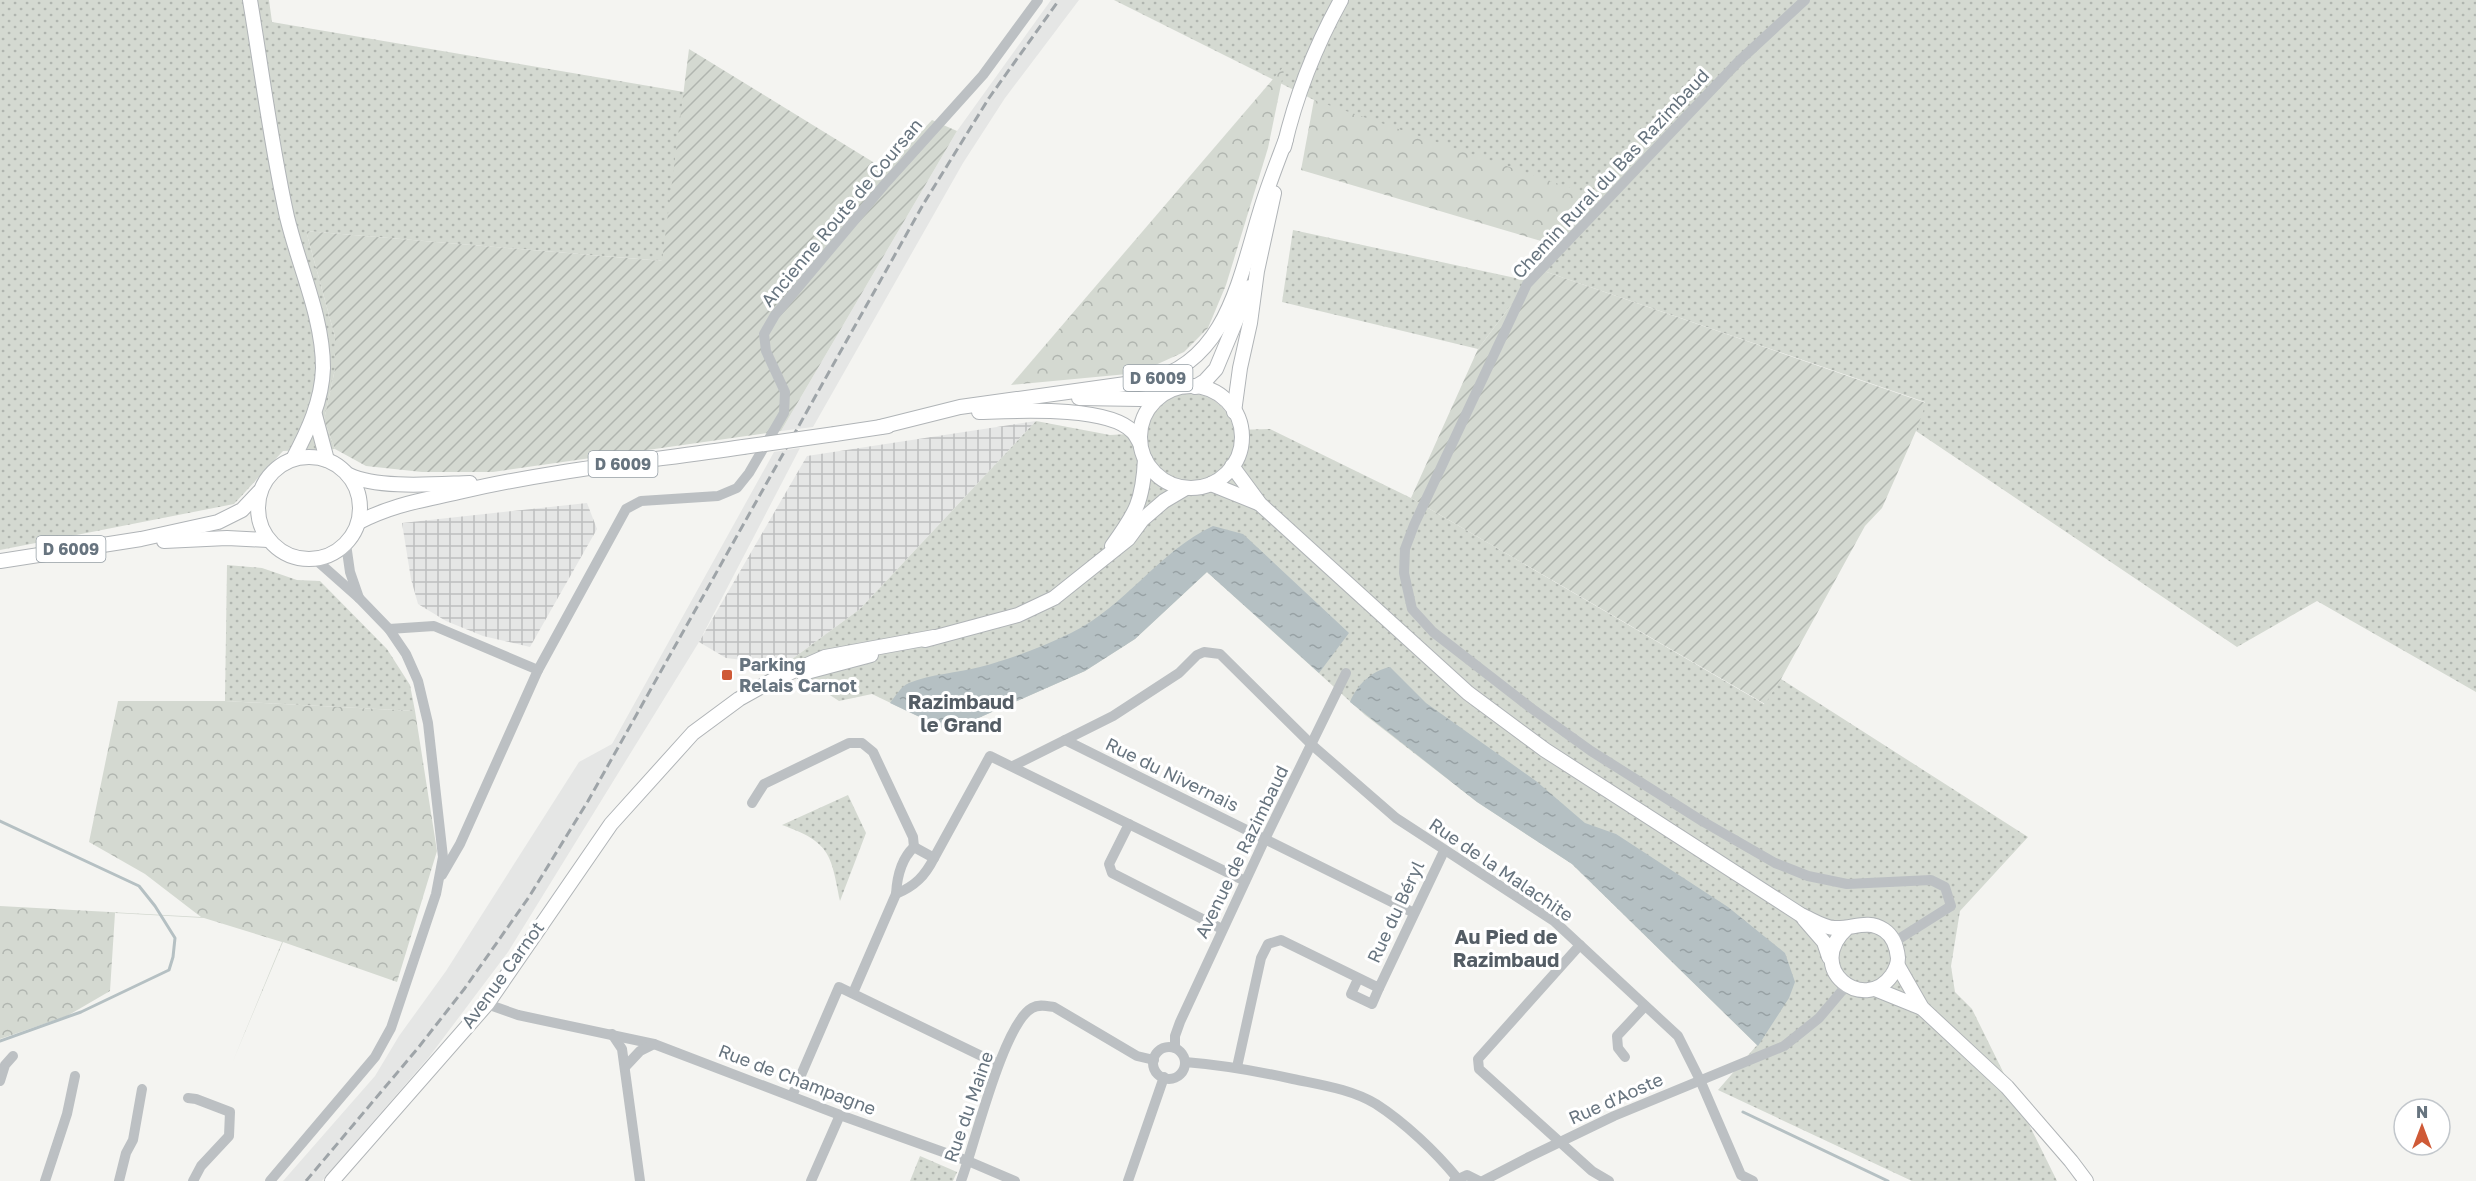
<svg xmlns="http://www.w3.org/2000/svg" width="2476" height="1181" font-family="'Golos Text',sans-serif">
	<style>
		.built { fill: #e5e6e5 }
		.industrial { fill: url(#industrial-grid) }
		.grass { fill: url(#grass-dots) }
		.forest { fill: url(#forest-crowns) }
		.garden { fill: url(#garden-furrows) }
		.water { fill: url(#water-ripples) }
		.lines { fill: none; stroke-linecap: round; stroke-linejoin: round }
		.stream { stroke: #b5c0c3; stroke-width: 3 }
		.major-casing { stroke: #b0b4b7; stroke-width: 16 }
		.minor { stroke: #bcc0c3; stroke-width: 10 }
		.major { stroke: #fff; stroke-width: 14 }
		.rail { stroke: #9ea4a8; stroke-width: 3; stroke-dasharray: 9 4.5; stroke-linecap: butt }
		.major-bridge-casing { stroke: #b0b4b7; stroke-width: 16; stroke-linecap: butt }
		.major-bridge { stroke: #fff; stroke-width: 14 }
		.poi-dot { fill: #cf5a37; stroke: #fff; stroke-width: 2 }
		.labels { text-anchor: middle; stroke-width: 6; stroke-linejoin: round; paint-order: stroke }
		.shield { fill: #fff; stroke: #959ea5; stroke-width: 1.5 }
		.shield-label { font-size: 16px; font-weight: bold; fill: #67747f }
		.street-label { font-size: 18px; fill: #67747f; stroke: #fff }
		.poi-label { font-size: 18px; font-weight: bold; fill: #67747f; stroke: #fff; text-anchor: start }
		.neighbourhood-label { font-size: 20px; font-weight: bold; fill: #545d65; stroke: #fff }
	</style>
	<defs>
		<pattern id="industrial-grid" width="8" height="8" patternUnits="userSpaceOnUse" patternTransform="scale(1.5)"><rect width="8" height="8" fill="#e5e6e5"/><path d="M0 4h8M4 0v8" fill="none" stroke="#bdbfbf"/></pattern>
		<pattern id="grass-dots" width="8" height="8" patternUnits="userSpaceOnUse" patternTransform="scale(1.5)"><rect width="8" height="8" fill="#d4d9d1"/><path d="M2 2h.1M6 6h.1" fill="none" stroke="#b0b5af" stroke-width="1.8" stroke-linecap="round"/></pattern>
		<pattern id="forest-crowns" width="20" height="18" patternUnits="userSpaceOnUse" patternTransform="scale(1.5)"><rect width="20" height="18" fill="#d4d9d1"/><path d="M2 6a3 3 0 1 1 6 0M12 15a3 3 0 1 1 6 0" fill="none" stroke="#b0b5af"/></pattern>
		<pattern id="garden-furrows" width="10" height="10" patternUnits="userSpaceOnUse" patternTransform="scale(1.5)"><rect width="10" height="10" fill="#d4d9d1"/><path d="M-1 1l2-2M0 10L10 0M9 11l2-2" fill="none" stroke="#b0b5af"/></pattern>
		<pattern id="water-ripples" width="26" height="14" patternUnits="userSpaceOnUse" patternTransform="scale(1.5)"><rect width="26" height="14" fill="#b5c0c3"/><path d="M2 4q2-2 4 0t4 0M15 11q2-2 4 0t4 0" fill="none" stroke="#97a1a4"/></pattern>
	</defs>
	<rect width="100%" height="100%" fill="#f4f4f1"/>
	<g class="built">
		<polygon points="1051,0 1079,0 1005,98 963,163 813,427 781,431 957,131"/>
		<polygon points="800,448 699,642 508,952 429,1057 322,1181 283,1181 375,1076 399,1036 446,971 579,762 612,744 774,452"/>
	</g>
	<g class="industrial">
		<polygon points="1036,421 860,609 784,665 726,658 699,642 807,456"/>
		<polygon points="587,503 597,529 530,647 483,636 446,621 418,604 411,579 402,523"/>
	</g>
	<g class="grass">
		<polygon points="0,0 269,0 272,22 684,92 663,261 306,231 335,337 335,369 324,420 335,449 283,451 234,504 0,550"/>
		<polygon points="1114,0 2476,0 2476,692 2317,601 2237,647 1916,431 1925,402 1538,269 1558,246 1314,100"/>
		<polygon points="1293,230 1529,281 1478,349 1282,302"/>
		<path d="M1187 393C1210 393 1229 407 1234 430L1270 429 1411 498 1764 704 1781 679 2028 837 1960 911 1951 966 1955 992 1972 1009 2057 1181H1912L1718 1090 1757 1045 1572 864 1477 802 1365 715 1207 572 1135 639 1085 671 949 731 872 694 839 701 784 665 860 609 1036 421 1110 435 1146 433C1151 412 1164 397 1187 393Z"/>
		<polygon points="227,565 262,568 297,580 320,581 387,649 410,685 415,711 225,701"/>
		<path d="M848 795 866 833 840 901C831 854 830 842 782 825Z"/>
		<polygon points="920,1156 957,1172 953,1181 910,1181"/>
	</g>
	<g class="forest">
		<polygon points="1285,65 1268,148 1226,285 1208,328 1184,352 1138,373 1011,385"/>
		<polygon points="1314,100 1597,197 1558,246 1301,170"/>
		<polygon points="118,701 225,701 415,711 437,851 397,982 283,942 233,1061 282,942 204,918 115,913 110,991 67,1016 0,1039 0,906 201,917 145,874 89,842"/>
	</g>
	<g class="garden">
		<polygon points="689,49 886,170 932,120 957,131 781,431 493,472 422,472 366,466 335,449 324,420 335,369 335,337 306,231 662,261"/>
		<polygon points="1538,269 1926,403 1916,431 1882,508 1865,526 1781,679 1765,704 1411,498 1478,349"/>
	</g>
	<g class="water">
		<path d="M1213 526 1243 534 1349 633 1319 673 1207 572 1135 639 1085 671 949 731 890 703C895 697 901 686 909 683 931 674 957 673 980 667 1011 659 1042 647 1071 633 1125 607 1159 551 1213 526Z"/>
		<path d="M1390 667 1426 703 1536 781 1585 823 1616 834 1728 907 1785 953 1795 982 1789 998 1758 1046 1572 864 1477 802 1350 702C1357 685 1371 671 1390 667Z"/>
	</g>
	<g class="lines">
		<g class="stream">
			<polyline points="0,821 139,886 155,906 175,938 173,957 169,970 81,1012 0,1041"/>
			<polyline points="1743,1112 1888,1181"/>
		</g>
		<defs>
			<g id="major">
				<path d="M250 0C262 72 271 145 287 217 299 267 323 317 323 368 322 401 308 431 293 459"/>
				<path d="M1284 147C1296 95 1315 47 1341 0"/>
				<circle cx="1191" cy="437" r="51"/>
				<polyline points="1195,387 1205,381 1216,369 1250,287"/>
				<polyline points="1079,398 1140,399 1160,396"/>
				<path d="M979 412C1014 411 1108 405 1133 432 1136 435 1138 440 1140 443"/>
				<polyline points="1234,412 1240,368 1250,323 1257,271 1274,193"/>
				<polyline points="315,415 327,460"/>
				<path d="M880 427 960 407 1147 381C1226 363 1239 280 1260 212 1267 188 1277 163 1286 139"/>
				<polyline points="835,434 888,426"/>
				<circle cx="309" cy="508" r="51"/>
				<path d="M1232 466 1260 504 1468 693 1545 750 1801 915C1811 919 1824 928 1835 928 1853 929 1867 919 1884 930 1893 936 1897 948 1898 958 1898 965 1896 969 1892 975 1864 1015 1803 968 1847 928"/>
				<path d="M349 475C378 489 436 484 470 483"/>
				<polyline points="1211,484 1258,503"/>
				<path d="M359 522C395 504 420 501 459 492 552 470 649 461 743 447"/>
				<polyline points="164,541 227,538 268,540"/>
				<path d="M1112 546C1136 513 1143 501 1145 459"/>
				<polyline points="0,561 141,539 218,522 242,510 259,492"/>
				<polyline points="925,640 1018,615 1054,598 1128,539 1142,520 1164,501 1186,488"/>
				<polyline points="803,673 871,655"/>
				<polyline points="1804,919 1824,942 1829,957"/>
				<polyline points="1898,966 1922,1008 2007,1087 2071,1161 2086,1181"/>
				<polyline points="1875,989 1922,1008"/>
				<polyline points="332,1181 487,1004 611,824 693,733 739,699 773,680 825,657 934,637"/>
			</g>
		</defs>
		<use href="#major" class="major-casing"/>
		<g class="minor">
			<polyline points="1805,0 1739,61 1527,284 1414,525 1405,549 1404,573 1412,609 1433,632 1531,708 1591,751 1702,821 1775,863 1808,876 1847,884 1931,880 1945,887 1951,906 1894,942"/>
			<polyline points="346,544 350,572 359,598"/>
			<polyline points="389,629 434,626 538,670"/>
			<polyline points="1065,740 1414,913"/>
			<polyline points="1013,766 1113,716 1179,673 1197,655 1204,652 1220,654 1312,745 1396,818 1554,921 1678,1036 1700,1080 1741,1175 1753,1181"/>
			<polyline points="752,803 764,784 849,743 862,743 873,752 913,837 914,847"/>
			<polyline points="1129,824 1109,864 1112,873 1222,929"/>
			<path d="M914 847 934 858C925 876 915 886 896 894 897 877 901 859 914 847Z"/>
			<polyline points="934,858 990,756 1245,881"/>
			<polyline points="442,875 460,844 538,670 626,509 641,501 718,496 737,488 749,473 784,413 785,392 766,351 764,334 775,315 884,185 983,75 1038,0"/>
			<polyline points="1580,945 1478,1059 1479,1069 1592,1171 1609,1181"/>
			<polyline points="1358,979 1351,994 1372,1004 1379,988"/>
			<polyline points="853,993 896,894"/>
			<polyline points="487,1004 518,1015 654,1044 840,1115 968,1161 1015,1181"/>
			<polyline points="612,1034 622,1049 640,1181"/>
			<circle cx="1169" cy="1063" r="16"/>
			<polyline points="1175,1048 1175,1036 1180,1022 1265,839 1346,673"/>
			<polyline points="1625,1057 1618,1048 1617,1036 1645,1006"/>
			<path d="M1185 1062C1222 1065 1257 1071 1293 1079 1321 1085 1351 1089 1376 1104 1404 1122 1436 1152 1457 1178"/>
			<polyline points="625,1067 640,1051 654,1044"/>
			<polyline points="1237,1067 1261,958 1268,944 1281,940 1379,988 1444,851"/>
			<polyline points="0,1081 5,1065 13,1056"/>
			<polyline points="792,1096 839,987 998,1064"/>
			<polyline points="188,1098 196,1099 230,1112 229,1136 201,1166 193,1181"/>
			<polyline points="45,1181 67,1114 75,1076"/>
			<polyline points="119,1181 126,1153 133,1140 142,1089"/>
			<polyline points="270,1181 375,1057 391,1028 436,894 443,857 428,723 418,681 406,654 389,629 359,598 315,559"/>
			<polyline points="811,1181 840,1115"/>
			<path d="M961 1181C974 1147 1003 1024 1032 1008 1039 1004 1046 1006 1054 1007L1137 1056 1154 1060"/>
			<polyline points="1128,1181 1164,1077"/>
			<polyline points="1454,1181 1467,1175 1479,1181"/>
			<polyline points="1483,1181 1529,1157 1614,1116 1784,1046 1819,1018 1846,986"/>
		</g>
		<use href="#major" class="major"/>
		<polyline class="rail" points="306,1181 418,1048 465,988 529,897 588,801 924,203 989,98 1059,0"/>
		<defs>
			<polyline id="major-bridge" points="743,447 835,434"/>
		</defs>
		<use href="#major-bridge" class="major-bridge-casing"/>
		<use href="#major-bridge" class="major-bridge"/>
	</g>
	<rect class="poi-dot" x="721" y="669" width="12" height="12" rx="3"/>
	<g class="labels">
		<g class="shield">
			<rect x="1123.5" y="365" width="69" height="26" rx="4.5"/>
			<rect x="588.5" y="451" width="69" height="26" rx="4.5"/>
			<rect x="36.5" y="536" width="69" height="26" rx="4.5"/>
		</g>
		<g class="shield-label">
			<text x="1158" y="384">D 6009</text>
			<text x="623" y="470">D 6009</text>
			<text x="71" y="555">D 6009</text>
		</g>
		<g class="street-label">
			<text transform="translate(1611 174) rotate(-47)" y="6">Chemin Rural du Bas Razimbaud</text>
			<text transform="translate(842 213) rotate(-50)" y="6">Ancienne Route de Coursan</text>
			<text transform="translate(1172 775) rotate(26)" y="6">Rue du Nivernais</text>
			<text transform="translate(1242 852) rotate(-64)" y="6">Avenue de Razimbaud</text>
			<text transform="translate(1501 870) rotate(34)" y="6">Rue de la Malachite</text>
			<text transform="translate(1396 912) rotate(-65)" y="6">Rue du Béryl</text>
			<text transform="translate(503 975) rotate(-54)" y="6">Avenue Carnot</text>
			<text transform="translate(797 1080) rotate(21)" y="6">Rue de Champagne</text>
			<text transform="translate(1616 1099) rotate(-24)" y="6">Rue d'Aoste</text>
			<text transform="translate(969 1107) rotate(-71)" y="6">Rue du Maine</text>
		</g>
		<g class="poi-label">
			<text x="739" y="671">Parking<tspan x="739" dy="21">Relais Carnot</tspan></text>
		</g>
		<g class="neighbourhood-label">
			<text x="961" y="709">Razimbaud<tspan x="961" dy="23">le Grand</tspan></text>
			<text x="1506" y="944">Au Pied de<tspan x="1506" dy="23">Razimbaud</tspan></text>
		</g>
	</g>
	<g transform="translate(2422 1127)"><circle r="28" fill="#ffffff" stroke="#c2c7cc" stroke-width="1.5"/>
	<path d="M0-4.5L10 22L0 15L-10 22Z" fill="#cf5a37"/>
	<text y="-9" font-size="16" font-weight="bold" text-anchor="middle" fill="#67747f">N</text>
	</g>
</svg>
